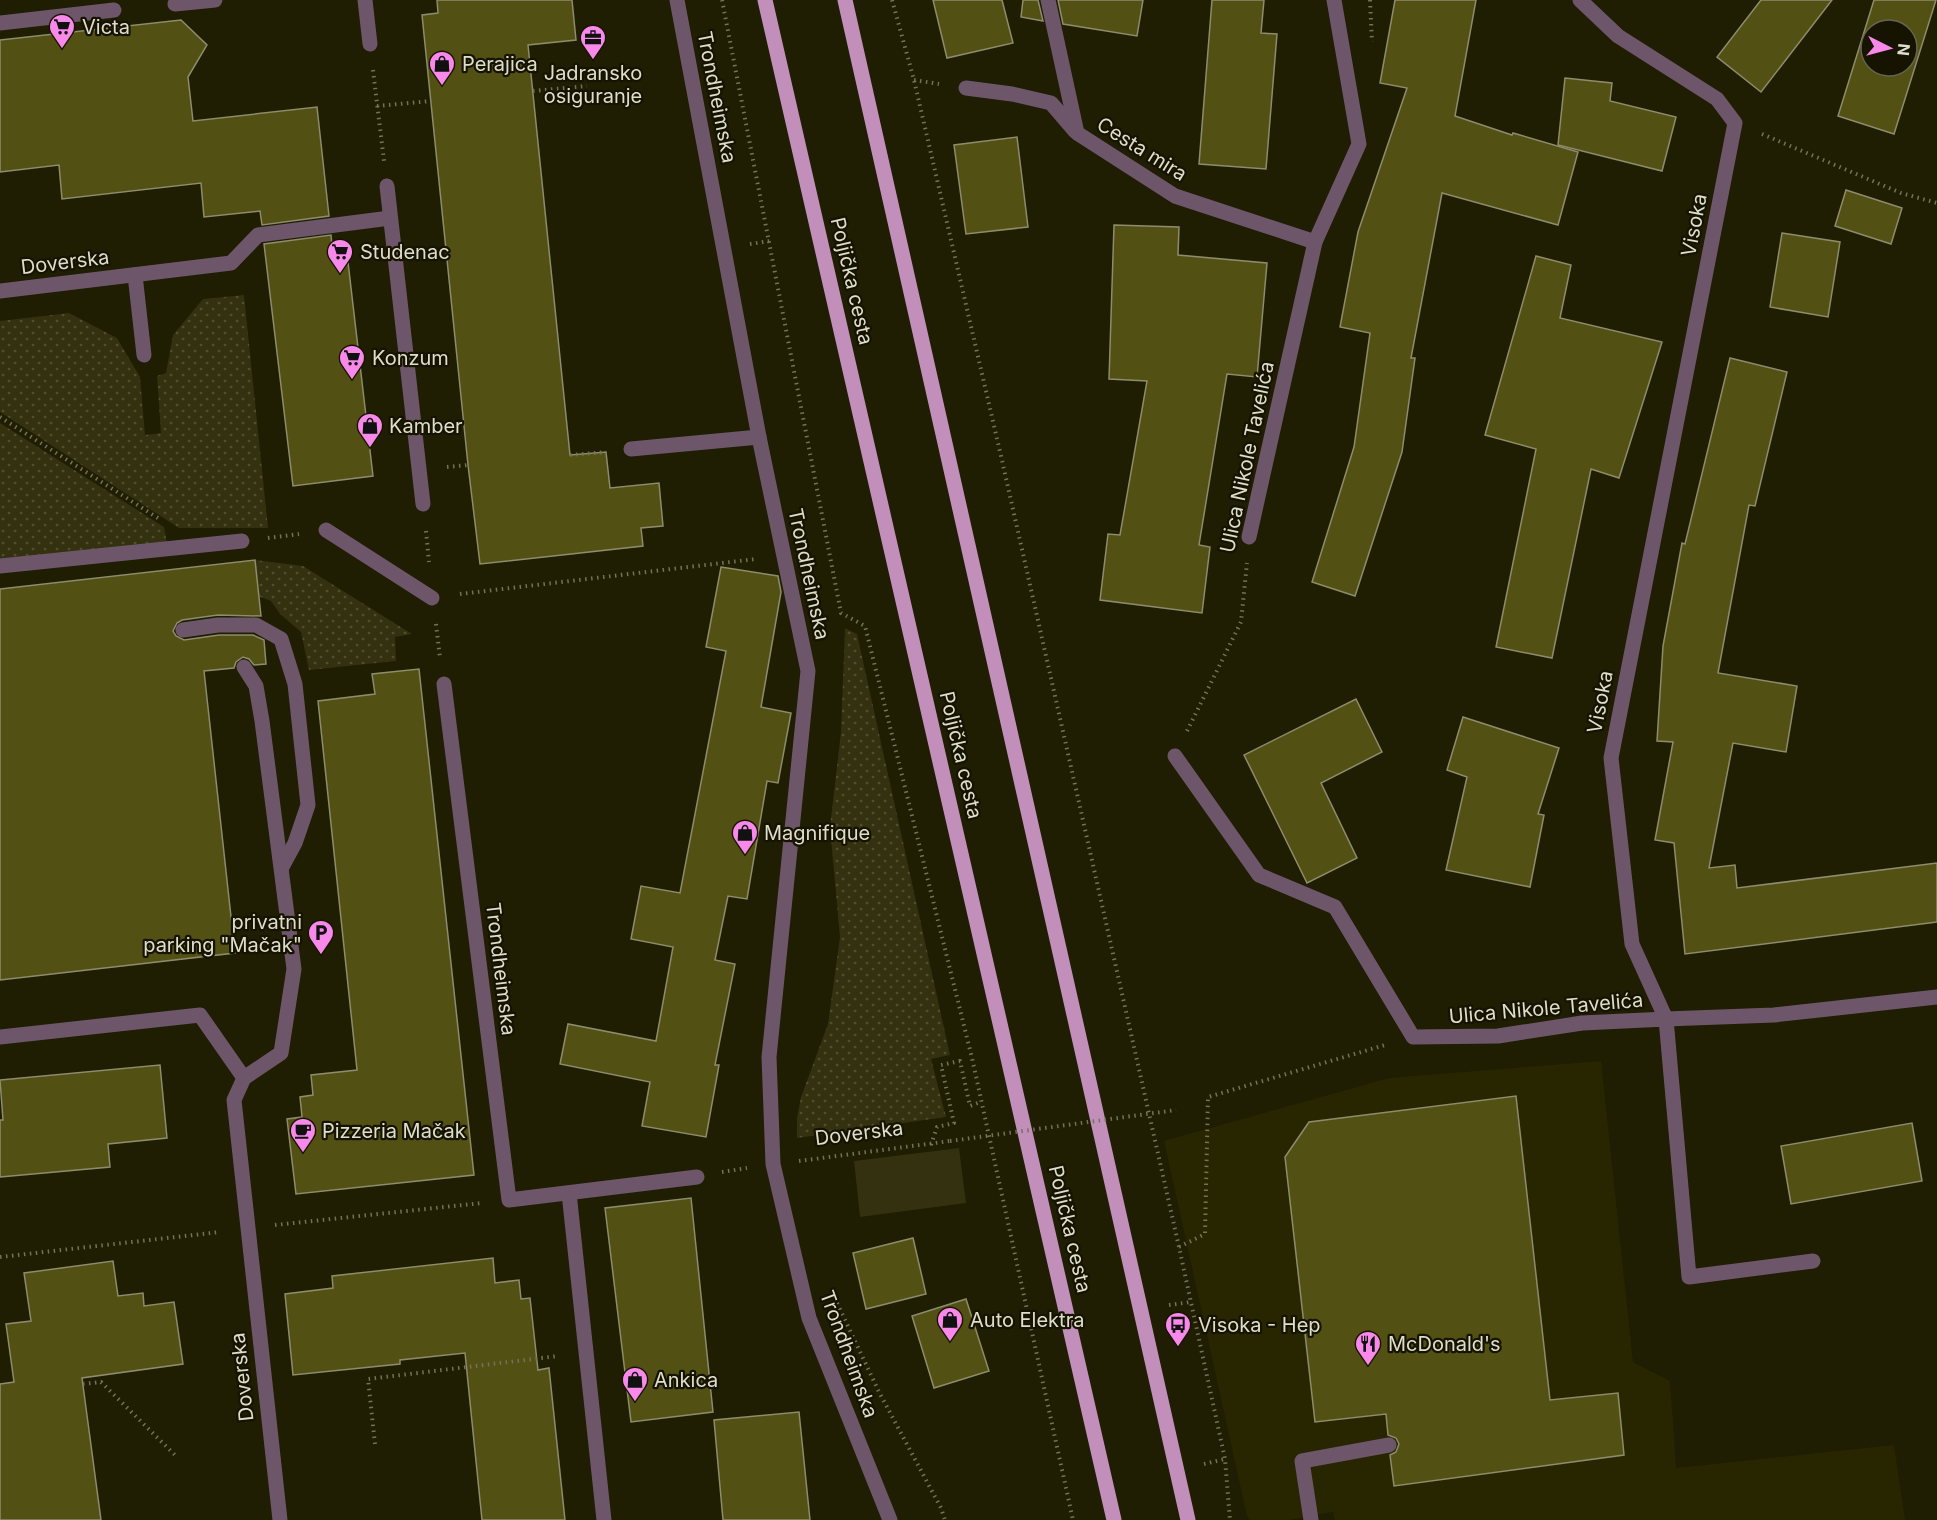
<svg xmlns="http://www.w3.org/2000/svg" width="1937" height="1520" font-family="Inter,sans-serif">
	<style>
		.built { fill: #282601 }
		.green { fill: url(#green-dots) }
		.pitch { fill: #33310f }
		.building { fill: #535014; stroke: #8d8c6d; stroke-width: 1.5; fill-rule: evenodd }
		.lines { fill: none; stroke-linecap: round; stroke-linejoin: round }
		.path { stroke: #73725b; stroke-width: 4; stroke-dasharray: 1.5 4.5; stroke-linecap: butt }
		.minor { stroke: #6e566a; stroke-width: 15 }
		.major { stroke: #c28fba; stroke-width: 15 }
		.path-bridge { stroke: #73725b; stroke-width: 4; stroke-dasharray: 1.5 4.5; stroke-linecap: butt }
		.labels { text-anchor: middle; stroke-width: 4.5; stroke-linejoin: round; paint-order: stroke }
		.poi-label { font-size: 20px; fill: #dedecd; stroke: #161400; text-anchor: start }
		.street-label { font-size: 20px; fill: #dedecd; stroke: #161400 }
	</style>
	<defs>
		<pattern id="green-dots" width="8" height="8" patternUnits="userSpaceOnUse" patternTransform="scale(1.5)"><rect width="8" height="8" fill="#33310f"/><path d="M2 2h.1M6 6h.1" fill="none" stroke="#504e31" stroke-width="1.8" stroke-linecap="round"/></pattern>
	</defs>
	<rect width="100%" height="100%" fill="#1f1d02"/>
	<polygon class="built" points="1601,1061 1633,1362 1670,1381 1676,1468 1894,1445 1905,1520 1335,1520 1333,1512 1289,1520 1250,1520 1247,1516 1164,1141 1389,1078"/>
	<g class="green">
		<polygon points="244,295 268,528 179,528 0,412 0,321 69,313 117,338 140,377 145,435 161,433 157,376 166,373 173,335 203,299"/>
		<polygon points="0,423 164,527 167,543 0,561"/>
		<polygon points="255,560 303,566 412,634 395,637 396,661 309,670 301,632 280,614 271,601 258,596"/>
		<polygon points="845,628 857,634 950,1055 931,1059 946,1117 797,1138 797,1118 801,1097 828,1024 840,937 830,827 841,732"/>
	</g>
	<polygon class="pitch" points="959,1148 966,1203 860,1217 854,1161"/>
	<g class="building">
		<polygon points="437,0 572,0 576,40 528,45 570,455 606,452 610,488 659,483 663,526 641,528 643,546 480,564 468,465 422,15 438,13"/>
		<polygon points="933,0 1002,0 1013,43 947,58"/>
		<polygon points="1023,0 1038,0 1043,21 1021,17"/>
		<polygon points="1058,0 1143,0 1137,36 1063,24"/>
		<polygon points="1212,0 1264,0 1261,33 1277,34 1266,169 1199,164"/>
		<polygon points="1395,0 1476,0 1455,116 1512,135 1513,133 1578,152 1558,225 1442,193 1411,358 1415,358 1402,452 1355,596 1312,582 1354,447 1370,333 1340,327 1358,232 1407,88 1380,83"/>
		<polygon points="1761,0 1832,0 1761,92 1717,57"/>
		<path d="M1874 0H1936L1894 134 1838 116ZM1871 30H1907V66H1871Z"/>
		<polygon points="181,20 207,45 188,77 193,121 317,107 329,216 262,225 260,211 204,217 201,183 62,199 59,165 0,172 0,40"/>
		<polygon points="1565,78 1612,83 1610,101 1676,117 1662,171 1558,145"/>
		<polygon points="1017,137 1028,227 966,234 954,145"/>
		<polygon points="1846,190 1902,208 1891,244 1835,226"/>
		<polygon points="1114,225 1179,227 1178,255 1267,263 1257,377 1227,374 1199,545 1210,547 1202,613 1100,600 1108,534 1120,535 1147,381 1109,379"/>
		<polygon points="1782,233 1840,242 1828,317 1770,307"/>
		<polygon points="331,235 332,246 346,245 373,476 293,486 264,244"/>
		<polygon points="1536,256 1571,265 1560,318 1662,342 1619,478 1591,469 1552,658 1496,647 1536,449 1485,435"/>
		<polygon points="1730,358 1787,372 1755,506 1749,505 1718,673 1797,686 1786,752 1733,743 1709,868 1735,865 1737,888 1937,863 1937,922 1685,954 1674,843 1655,840 1673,742 1657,741 1663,646 1682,543 1685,544"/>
		<polygon points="255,560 261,616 218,615 182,620 177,623 173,631 176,636 184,640 219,635 253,635 264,640 266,664 254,665 249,659 243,657 236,662 234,668 204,671 235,953 0,980 0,589"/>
		<polygon points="721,567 778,576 781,592 761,707 791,713 778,783 767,781 747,899 728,896 715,960 735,964 715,1065 719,1065 706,1137 642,1126 650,1082 560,1064 568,1024 656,1041 673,947 631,939 641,886 680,893 726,651 706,647"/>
		<polygon points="419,669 474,1175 296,1194 287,1119 302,1117 300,1097 313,1095 311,1075 357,1070 318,701 375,694 372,674"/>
		<polygon points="1356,699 1382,752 1321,783 1357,858 1307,883 1244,755"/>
		<polygon points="1463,717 1559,748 1538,814 1544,815 1530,887 1446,870 1467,777 1447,770"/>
		<polygon points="160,1065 167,1138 108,1144 110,1167 0,1177 0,1120 3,1120 0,1080"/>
		<polygon points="1516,1096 1550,1400 1618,1393 1624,1455 1394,1486 1390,1455 1396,1452 1399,1444 1396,1438 1388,1435 1386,1414 1315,1422 1285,1157 1309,1122"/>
		<polygon points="1912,1123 1922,1181 1791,1204 1781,1146"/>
		<polygon points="691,1198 713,1412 631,1422 605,1208"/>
		<polygon points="913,1238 926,1294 866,1309 853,1253"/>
		<polygon points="493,1258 495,1283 519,1280 521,1299 530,1298 538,1370 549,1368 565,1520 482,1520 465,1353 400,1360 400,1364 293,1375 285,1294 333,1288 332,1276"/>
		<polygon points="113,1261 118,1296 143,1293 144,1306 174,1302 183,1364 82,1378 101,1520 0,1520 0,1384 14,1382 6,1324 31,1321 24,1273"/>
		<polygon points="966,1299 989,1371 934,1388 912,1316"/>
		<polygon points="799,1412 810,1520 723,1520 714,1420"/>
	</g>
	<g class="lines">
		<g class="path">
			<polyline points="722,0 841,613 865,626 972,1058 1073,1520"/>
			<polyline points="892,0 914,80 1001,456 1179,1247 1225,1459 1230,1520"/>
			<polyline points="1370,0 1372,42"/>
			<polyline points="373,70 384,161"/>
			<polyline points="914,80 939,84"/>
			<polyline points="533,91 587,86"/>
			<polyline points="377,106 431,101"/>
			<polyline points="1762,134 1901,193 1937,203"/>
			<polyline points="750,244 770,241"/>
			<polyline points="0,417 161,520"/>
			<polyline points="570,455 606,452"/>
			<polyline points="447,467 468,465"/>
			<polyline points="426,531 429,562"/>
			<polyline points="268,538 299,534"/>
			<polyline points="460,594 756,559"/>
			<polyline points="436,624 440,658"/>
			<polyline points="1187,731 1241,622 1247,563"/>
			<polyline points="931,1145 937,1127 954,1123 941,1065 960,1061 970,1106 980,1102"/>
			<polyline points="799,1161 950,1141"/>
			<polyline points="722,1172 747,1168"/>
			<polyline points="275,1225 482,1203"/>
			<polyline points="1179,1247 1205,1234 1208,1097 1385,1045"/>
			<polyline points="0,1257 220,1232"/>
			<polyline points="837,1303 879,1392 941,1508 945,1520"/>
			<polyline points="1169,1305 1191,1302"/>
			<polyline points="83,1384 101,1382 176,1456"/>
			<polyline points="375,1444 368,1379 558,1356"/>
			<polyline points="1204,1464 1225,1459"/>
		</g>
		<g class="minor">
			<polyline points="365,0 370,44"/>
			<polyline points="677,0 759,437 808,671 769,1057 773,1164 809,1318 890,1520"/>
			<polyline points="1048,0 1077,133 1175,196 1315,242"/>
			<polyline points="1580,0 1618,36 1717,99 1735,123 1611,758 1632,944 1666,1019 1774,1015 1937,997"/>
			<polyline points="175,4 215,0"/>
			<polyline points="0,23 114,10"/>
			<polyline points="966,88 1012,94 1051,103 1075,131"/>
			<polyline points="387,186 423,504"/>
			<polyline points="135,275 144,355"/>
			<polyline points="0,291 231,263 258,235 390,218"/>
			<polyline points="631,449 759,437"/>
			<polyline points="326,530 432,598"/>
			<polyline points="1249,537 1315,242 1359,144 1334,0"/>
			<polyline points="0,566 242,541"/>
			<polyline points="183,630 218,625 256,625 281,639 295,684 308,805 295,843 282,867"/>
			<polyline points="244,667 256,686 262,721 294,969 281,1053 244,1078 234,1100 280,1520"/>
			<polyline points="444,684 509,1200 697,1177"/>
			<polyline points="1175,756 1259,875 1335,907 1413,1037 1498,1036 1582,1023 1666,1019 1689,1277 1813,1261"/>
			<polyline points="0,1037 200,1015 244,1078"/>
			<polyline points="569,1193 604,1520"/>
			<polyline points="1311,1520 1302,1461 1389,1445"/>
		</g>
		<g class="major">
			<polyline points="765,0 1114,1520"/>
			<polyline points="845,0 1188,1520"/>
		</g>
		<polyline class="path-bridge" points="950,1141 1176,1110"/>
	</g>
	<defs>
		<symbol id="supermarket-pin" viewBox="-11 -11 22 30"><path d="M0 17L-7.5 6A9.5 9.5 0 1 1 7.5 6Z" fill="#f888ea" stroke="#161400"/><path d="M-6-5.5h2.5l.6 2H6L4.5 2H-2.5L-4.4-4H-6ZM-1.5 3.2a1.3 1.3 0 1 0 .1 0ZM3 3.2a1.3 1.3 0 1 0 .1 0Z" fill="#111"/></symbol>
		<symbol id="office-pin" viewBox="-11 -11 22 30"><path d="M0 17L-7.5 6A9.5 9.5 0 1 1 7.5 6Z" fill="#f888ea" stroke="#161400"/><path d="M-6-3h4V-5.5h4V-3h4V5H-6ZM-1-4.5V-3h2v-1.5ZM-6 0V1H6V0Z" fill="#111"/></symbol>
		<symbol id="shop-pin" viewBox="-11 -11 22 30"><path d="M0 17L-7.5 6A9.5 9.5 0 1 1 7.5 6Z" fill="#f888ea" stroke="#161400"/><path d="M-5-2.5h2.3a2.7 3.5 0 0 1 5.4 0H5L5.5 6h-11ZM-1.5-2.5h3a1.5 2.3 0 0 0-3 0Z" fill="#111"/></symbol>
		<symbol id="parking-pin" viewBox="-11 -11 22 30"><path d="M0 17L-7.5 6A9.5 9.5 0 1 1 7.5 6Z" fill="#f888ea" stroke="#161400"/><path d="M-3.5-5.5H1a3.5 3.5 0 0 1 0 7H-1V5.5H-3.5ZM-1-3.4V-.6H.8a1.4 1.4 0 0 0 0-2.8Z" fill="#111"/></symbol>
		<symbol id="cafe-pin" viewBox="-11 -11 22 30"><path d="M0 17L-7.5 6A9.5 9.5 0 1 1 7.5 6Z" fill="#f888ea" stroke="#161400"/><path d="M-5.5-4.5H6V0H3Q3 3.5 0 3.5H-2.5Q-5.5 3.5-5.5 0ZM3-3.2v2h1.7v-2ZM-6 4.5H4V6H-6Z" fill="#111"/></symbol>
		<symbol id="bus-pin" viewBox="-11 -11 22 30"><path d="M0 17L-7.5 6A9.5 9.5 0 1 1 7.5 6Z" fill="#f888ea" stroke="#161400"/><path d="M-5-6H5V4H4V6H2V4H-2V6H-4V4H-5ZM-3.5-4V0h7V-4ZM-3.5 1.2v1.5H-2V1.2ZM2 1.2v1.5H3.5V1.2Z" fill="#111"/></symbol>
		<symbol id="restaurant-pin" viewBox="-11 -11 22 30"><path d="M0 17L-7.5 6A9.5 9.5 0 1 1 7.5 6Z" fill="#f888ea" stroke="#161400"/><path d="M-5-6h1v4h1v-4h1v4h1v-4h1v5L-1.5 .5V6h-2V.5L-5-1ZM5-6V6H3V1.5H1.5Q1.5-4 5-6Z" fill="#111"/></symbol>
	</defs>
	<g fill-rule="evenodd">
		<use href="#supermarket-pin" x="47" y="12" width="30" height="40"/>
		<use href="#office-pin" x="578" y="23" width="30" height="40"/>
		<use href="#shop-pin" x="427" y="49" width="30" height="40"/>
		<use href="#supermarket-pin" x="325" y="237" width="30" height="40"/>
		<use href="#supermarket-pin" x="337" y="343" width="30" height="40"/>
		<use href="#shop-pin" x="355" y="411" width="30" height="40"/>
		<use href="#shop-pin" x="730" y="818" width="30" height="40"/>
		<use href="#parking-pin" x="306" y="918" width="30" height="40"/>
		<use href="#cafe-pin" x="288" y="1116" width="30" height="40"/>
		<use href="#shop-pin" x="935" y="1305" width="30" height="40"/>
		<use href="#bus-pin" x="1163" y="1310" width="30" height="40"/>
		<use href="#restaurant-pin" x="1353" y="1329" width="30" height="40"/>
		<use href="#shop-pin" x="620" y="1365" width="30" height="40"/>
	</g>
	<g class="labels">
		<g class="poi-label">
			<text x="82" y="34">Victa</text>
			<text x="462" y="71">Perajica</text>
			<text x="593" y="80" text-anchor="middle">Jadransko<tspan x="593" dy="23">osiguranje</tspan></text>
			<text x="360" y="259">Studenac</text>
			<text x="372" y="365">Konzum</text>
			<text x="389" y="433">Kamber</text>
			<text x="764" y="840">Magnifique</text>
			<text x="302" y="929" text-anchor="end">privatni<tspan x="302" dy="23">parking "Mačak"</tspan></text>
			<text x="322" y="1138">Pizzeria Mačak</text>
			<text x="970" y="1327">Auto Elektra</text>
			<text x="1198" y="1332">Visoka - Hep</text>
			<text x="1388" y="1351">McDonald's</text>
			<text x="654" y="1387">Ankica</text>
		</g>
		<g class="street-label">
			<text transform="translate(717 97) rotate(79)" y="7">Trondheimska</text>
			<text transform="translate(1142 149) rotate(32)" y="7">Cesta mira</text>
			<text transform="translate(1694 225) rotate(-79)" y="7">Visoka</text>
			<text transform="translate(65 262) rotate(-7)" y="7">Doverska</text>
			<text transform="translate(852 281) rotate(77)" y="7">Poljička cesta</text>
			<text transform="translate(1247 457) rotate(-78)" y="7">Ulica Nikole Tavelića</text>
			<text transform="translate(809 574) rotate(78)" y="7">Trondheimska</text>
			<text transform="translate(1600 702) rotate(-79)" y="7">Visoka</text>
			<text transform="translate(961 755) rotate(77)" y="7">Poljička cesta</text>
			<text transform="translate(501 969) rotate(83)" y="7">Trondheimska</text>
			<text transform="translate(1546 1008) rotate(-5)" y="7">Ulica Nikole Tavelića</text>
			<text transform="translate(859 1133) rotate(-7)" y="7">Doverska</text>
			<text transform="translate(1070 1229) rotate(77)" y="7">Poljička cesta</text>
			<text transform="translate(849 1354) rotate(70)" y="7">Trondheimska</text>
			<text transform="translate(242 1377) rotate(-96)" y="7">Doverska</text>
		</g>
	</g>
	<g transform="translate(1889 48) rotate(96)"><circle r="28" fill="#161400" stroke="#666552" stroke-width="1.5"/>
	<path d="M0-4.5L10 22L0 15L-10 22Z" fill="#f888ea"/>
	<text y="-9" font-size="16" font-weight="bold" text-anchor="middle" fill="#dedecd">N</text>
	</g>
</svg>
